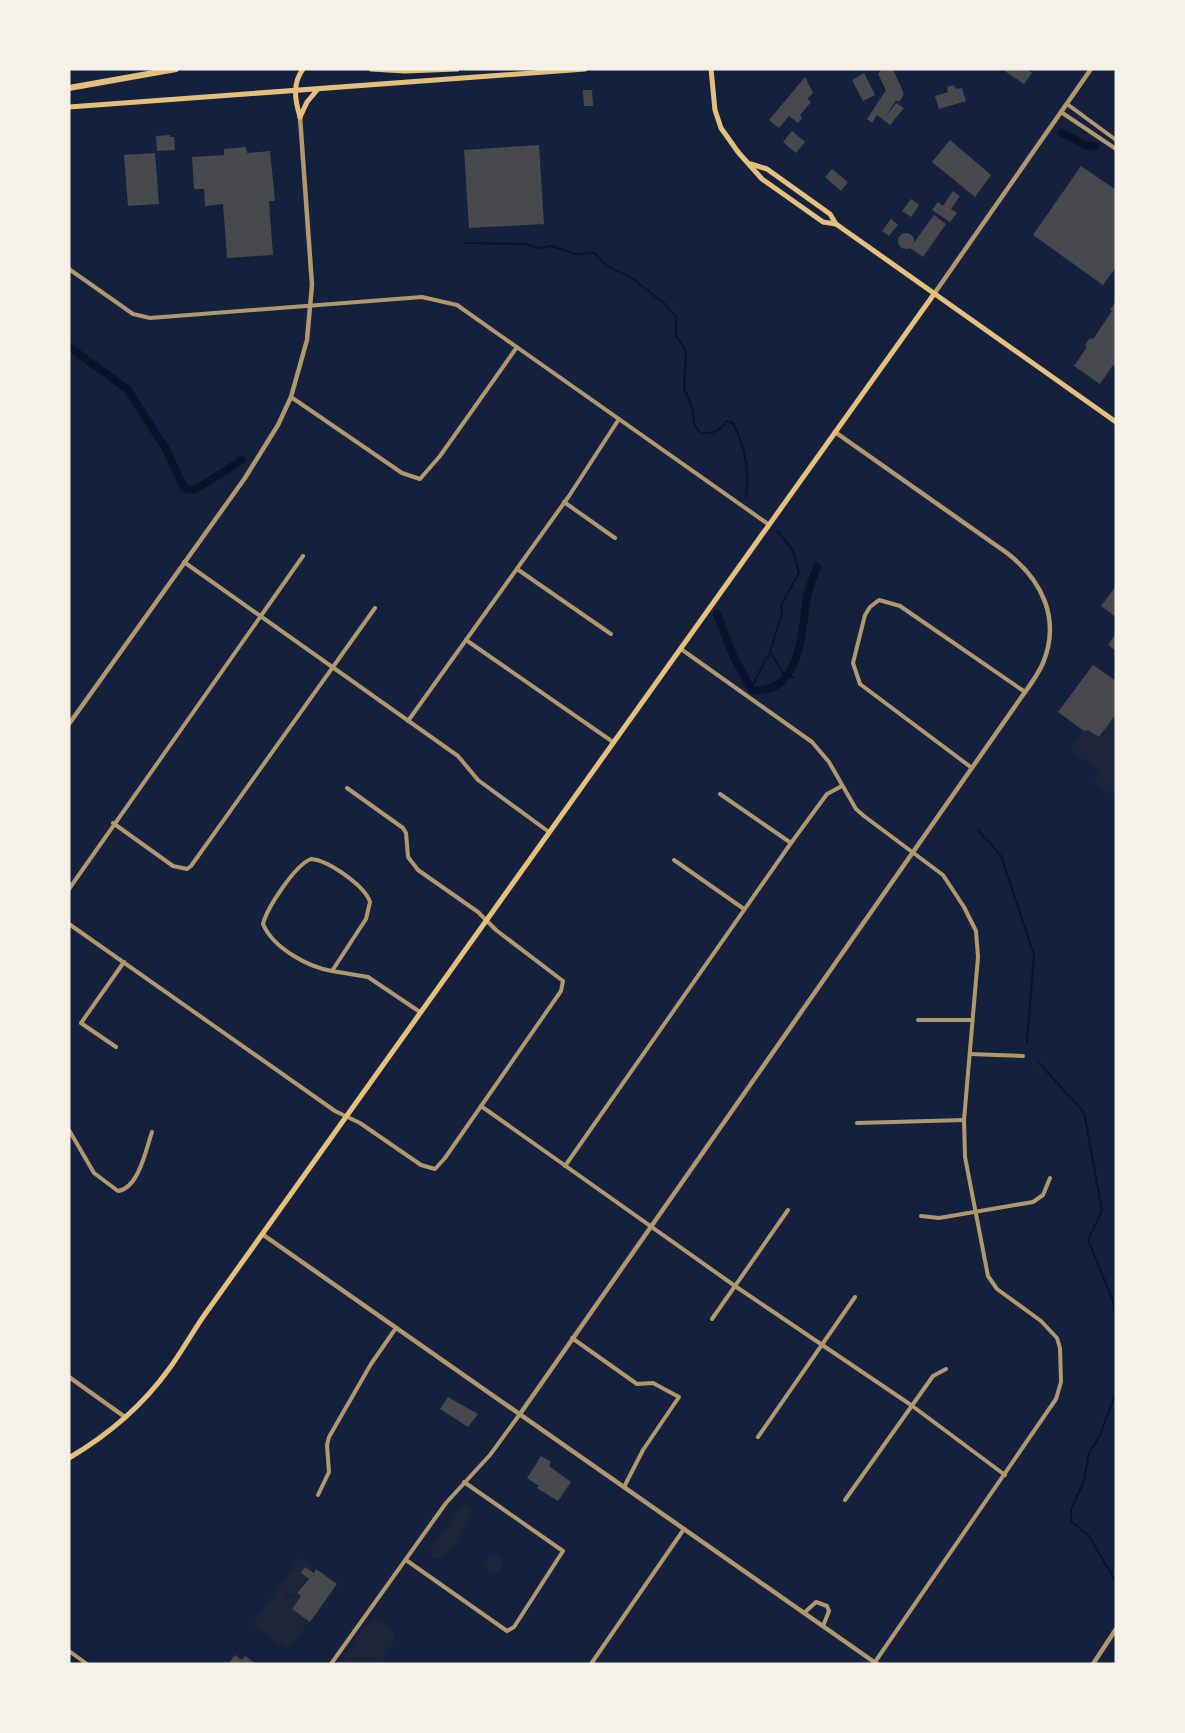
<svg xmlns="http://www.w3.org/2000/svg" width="1185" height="1733" font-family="Literata,serif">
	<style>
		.green { fill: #1d2539 }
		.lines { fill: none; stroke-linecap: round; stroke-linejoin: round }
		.stream { stroke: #0b132b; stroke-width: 2 }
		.canal { stroke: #0b132b; stroke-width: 8 }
		.building { fill: #48494c }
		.minor { stroke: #b1986c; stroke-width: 4 }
		.tertiary { stroke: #b1986c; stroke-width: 4.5 }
		.secondary { stroke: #e5c07b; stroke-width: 5 }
		.trunk { stroke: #e5c07b; stroke-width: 6 }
	</style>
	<rect width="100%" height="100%" fill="#14213d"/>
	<g class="green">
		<polygon points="1114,717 1116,719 1116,792 1113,796 1094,783 1101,771 1070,750 1086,728 1100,737"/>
		<path d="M464 1503 471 1509C466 1525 455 1549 441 1559L433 1558 430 1550Z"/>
		<circle cx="493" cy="1564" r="9"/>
		<polygon points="300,1557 313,1567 311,1571 305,1567 301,1573 307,1577 297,1595 290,1595 288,1590 284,1594 293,1598 301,1596 292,1609 309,1621 288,1650 252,1625"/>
		<polygon points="374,1619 390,1627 396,1637 381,1663 342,1664 362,1630"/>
	</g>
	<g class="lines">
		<g class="stream">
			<path d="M465 243 525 244 537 248 552 246 575 254 594 253 607 266 630 277 665 304 676 317V335L686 351 684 388 692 407 694 424 700 433C711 434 721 431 726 421L733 423C745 446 750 471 746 497"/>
			<polyline points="777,531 793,550 799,573 781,605 782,613 770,652 786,677 793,677"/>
			<polyline points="751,688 769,654"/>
			<polyline points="978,830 1001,856 1034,955 1027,1042"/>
			<polyline points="1039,1063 1082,1110 1085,1117 1102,1211 1088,1240 1113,1301 1116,1325"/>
			<polyline points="1116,1392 1100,1435 1089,1453 1084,1481 1071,1510 1071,1521 1089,1536 1116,1582"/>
		</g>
		<g class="canal">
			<polyline points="1062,133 1085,145 1095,146"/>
			<polyline points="69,347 127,389 166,449 184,488 195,490 242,460"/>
			<path d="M717 614 734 658 752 690C802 695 801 630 807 598 809 587 813 577 817 567"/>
		</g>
	</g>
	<g class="building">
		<polygon points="881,69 893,69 904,94 899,102 896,100 885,118 896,103 904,108 890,125 877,115 872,123 867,119 886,90 878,74"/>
		<polygon points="1002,69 1027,69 1032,73 1024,84"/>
		<polygon points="864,73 875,95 863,101 852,80"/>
		<polygon points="805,77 813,93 807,99 811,102 800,115 802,118 798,123 789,116 779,128 769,120"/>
		<polygon points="954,85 956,89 962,88 966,101 939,109 935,96 948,92 947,87"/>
		<polygon points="583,90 592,90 593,106 584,106"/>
		<polygon points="792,131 805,142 796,153 783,142"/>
		<polygon points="170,135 170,137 174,137 175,150 157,151 156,136"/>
		<polygon points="950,140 991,175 975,197 932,162"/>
		<polygon points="539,145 544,224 469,228 464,150"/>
		<polygon points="246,147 247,153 270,151 275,201 269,201 273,255 227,258 223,204 205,206 204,189 194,189 192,157 224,155 224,149"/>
		<polygon points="155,153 159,204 128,206 124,155"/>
		<polygon points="1081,166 1116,190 1116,267 1103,285 1033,235"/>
		<polygon points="832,169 848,182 841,191 825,177"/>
		<polygon points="953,191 960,196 951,209 957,213 950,222 932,210 938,202 943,206"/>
		<polygon points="911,199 919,205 911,217 902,211"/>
		<polygon points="934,215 946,224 923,257 910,248"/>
		<polygon points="891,219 898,225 889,236 882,231"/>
		<circle cx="906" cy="241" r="8"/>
		<polygon points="1116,301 1116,367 1113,365 1100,384 1074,366 1087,347 1085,345 1090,338 1093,339 1112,311 1110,310"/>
		<polygon points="1116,586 1116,617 1101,606"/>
		<polygon points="1116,633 1116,651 1108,645"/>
		<polygon points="1093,665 1116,681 1116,719 1114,717 1099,737 1088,730 1084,731 1058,712"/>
		<polygon points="448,1397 478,1414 468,1427 440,1409"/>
		<polygon points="541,1456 551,1462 549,1466 571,1482 558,1501 537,1488 539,1486 527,1478"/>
		<polygon points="305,1567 314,1573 316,1569 337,1584 310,1622 292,1609 301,1596 297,1593 309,1579 301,1573"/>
		<polygon points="235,1655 242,1660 245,1656 256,1664 228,1664"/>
	</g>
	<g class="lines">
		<g class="minor">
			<polyline points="1067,104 1116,140"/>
			<polyline points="1061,112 1116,149"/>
			<polyline points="69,269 133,314 150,318 422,297 457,305 768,524"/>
			<polyline points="291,397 402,473 420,479 440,456 517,347"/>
			<polyline points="564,502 615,538"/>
			<polyline points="184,562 458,756 478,780 549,832"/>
			<polyline points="517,569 611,634"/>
			<polyline points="466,640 613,742"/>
			<polyline points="681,649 812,742 829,762 856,809 864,816 943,875 964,907 976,931 978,957 964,1120 965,1157 988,1276 997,1289 1041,1321 1057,1338 1060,1348 1061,1382 1056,1399 875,1662"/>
			<polyline points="408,721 569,496 619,419"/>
			<polyline points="972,768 860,684 853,663 865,615 870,607 879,600 900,606 1025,692"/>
			<polyline points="720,794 791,843"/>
			<polyline points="113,823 173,866 187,869 191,866 375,608"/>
			<path d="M311 859C328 860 365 886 370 902L366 919 332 971C308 967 273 948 263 924 267 908 295 865 311 859Z"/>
			<polyline points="674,860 744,909"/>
			<polyline points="69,889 303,556"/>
			<polyline points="69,924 335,1111 360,1123 421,1165 435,1169 445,1158 561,991 563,981 496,930 478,912 418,870 408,857 406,833 403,828 347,788"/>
			<polyline points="332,971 368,977 420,1012"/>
			<polyline points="918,1020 972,1020"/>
			<polyline points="116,1047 81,1023 124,962"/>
			<polyline points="970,1054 1023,1056"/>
			<polyline points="481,1106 735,1286 911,1405 1005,1475"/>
			<polyline points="857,1123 964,1120"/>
			<path d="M69 1130 94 1173 118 1191C139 1188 146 1149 152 1132"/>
			<polyline points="565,1166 791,843 827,794 842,786"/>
			<polyline points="921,1216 939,1218 1033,1202 1043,1195 1050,1178"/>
			<polyline points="712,1319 788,1210"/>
			<polyline points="572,1338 637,1384 653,1383 679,1397 643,1450 624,1487"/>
			<polyline points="758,1437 855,1297"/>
			<polyline points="318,1495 329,1472 327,1445 329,1437 371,1364 396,1328"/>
			<polyline points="845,1500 933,1376 946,1369"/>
			<polyline points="406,1560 507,1631 514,1627 563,1551 464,1482"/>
			<polyline points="804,1613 816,1602 827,1606 829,1611 823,1626"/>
			<polyline points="69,1651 87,1664"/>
			<polyline points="331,1664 446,1503 490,1455 520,1414"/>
			<polyline points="591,1664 684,1529"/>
		</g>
		<g class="tertiary">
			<polyline points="934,294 1091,69"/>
			<polyline points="69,724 245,478 278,425 291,397 307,340 312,285 300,117"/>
			<polyline points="262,1234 877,1664"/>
			<polyline points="69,1377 125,1417"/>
			<path d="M520 1414 1018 702C1027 689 1037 677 1043 663 1061 619 1042 580 1007 553L835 432"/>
			<polyline points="1093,1664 1116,1629"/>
		</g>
		<g class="secondary">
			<polyline points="371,69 405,71 457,69"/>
			<polyline points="711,69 715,110 721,128 738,152 762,179 823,222 836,224"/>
			<polyline points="69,107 585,69"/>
			<path d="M300 117C295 100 292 84 303 69"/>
			<polyline points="300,117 307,102 318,89"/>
			<polyline points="751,164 767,169 830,214 836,224 1116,422"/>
			<path d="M69 1458C108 1435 143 1405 169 1369 183 1350 194 1329 208 1310L934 294"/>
		</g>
		<polyline class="trunk" points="69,88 176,69"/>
	</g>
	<rect width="1185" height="1733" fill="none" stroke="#f6f1e7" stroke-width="141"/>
</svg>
